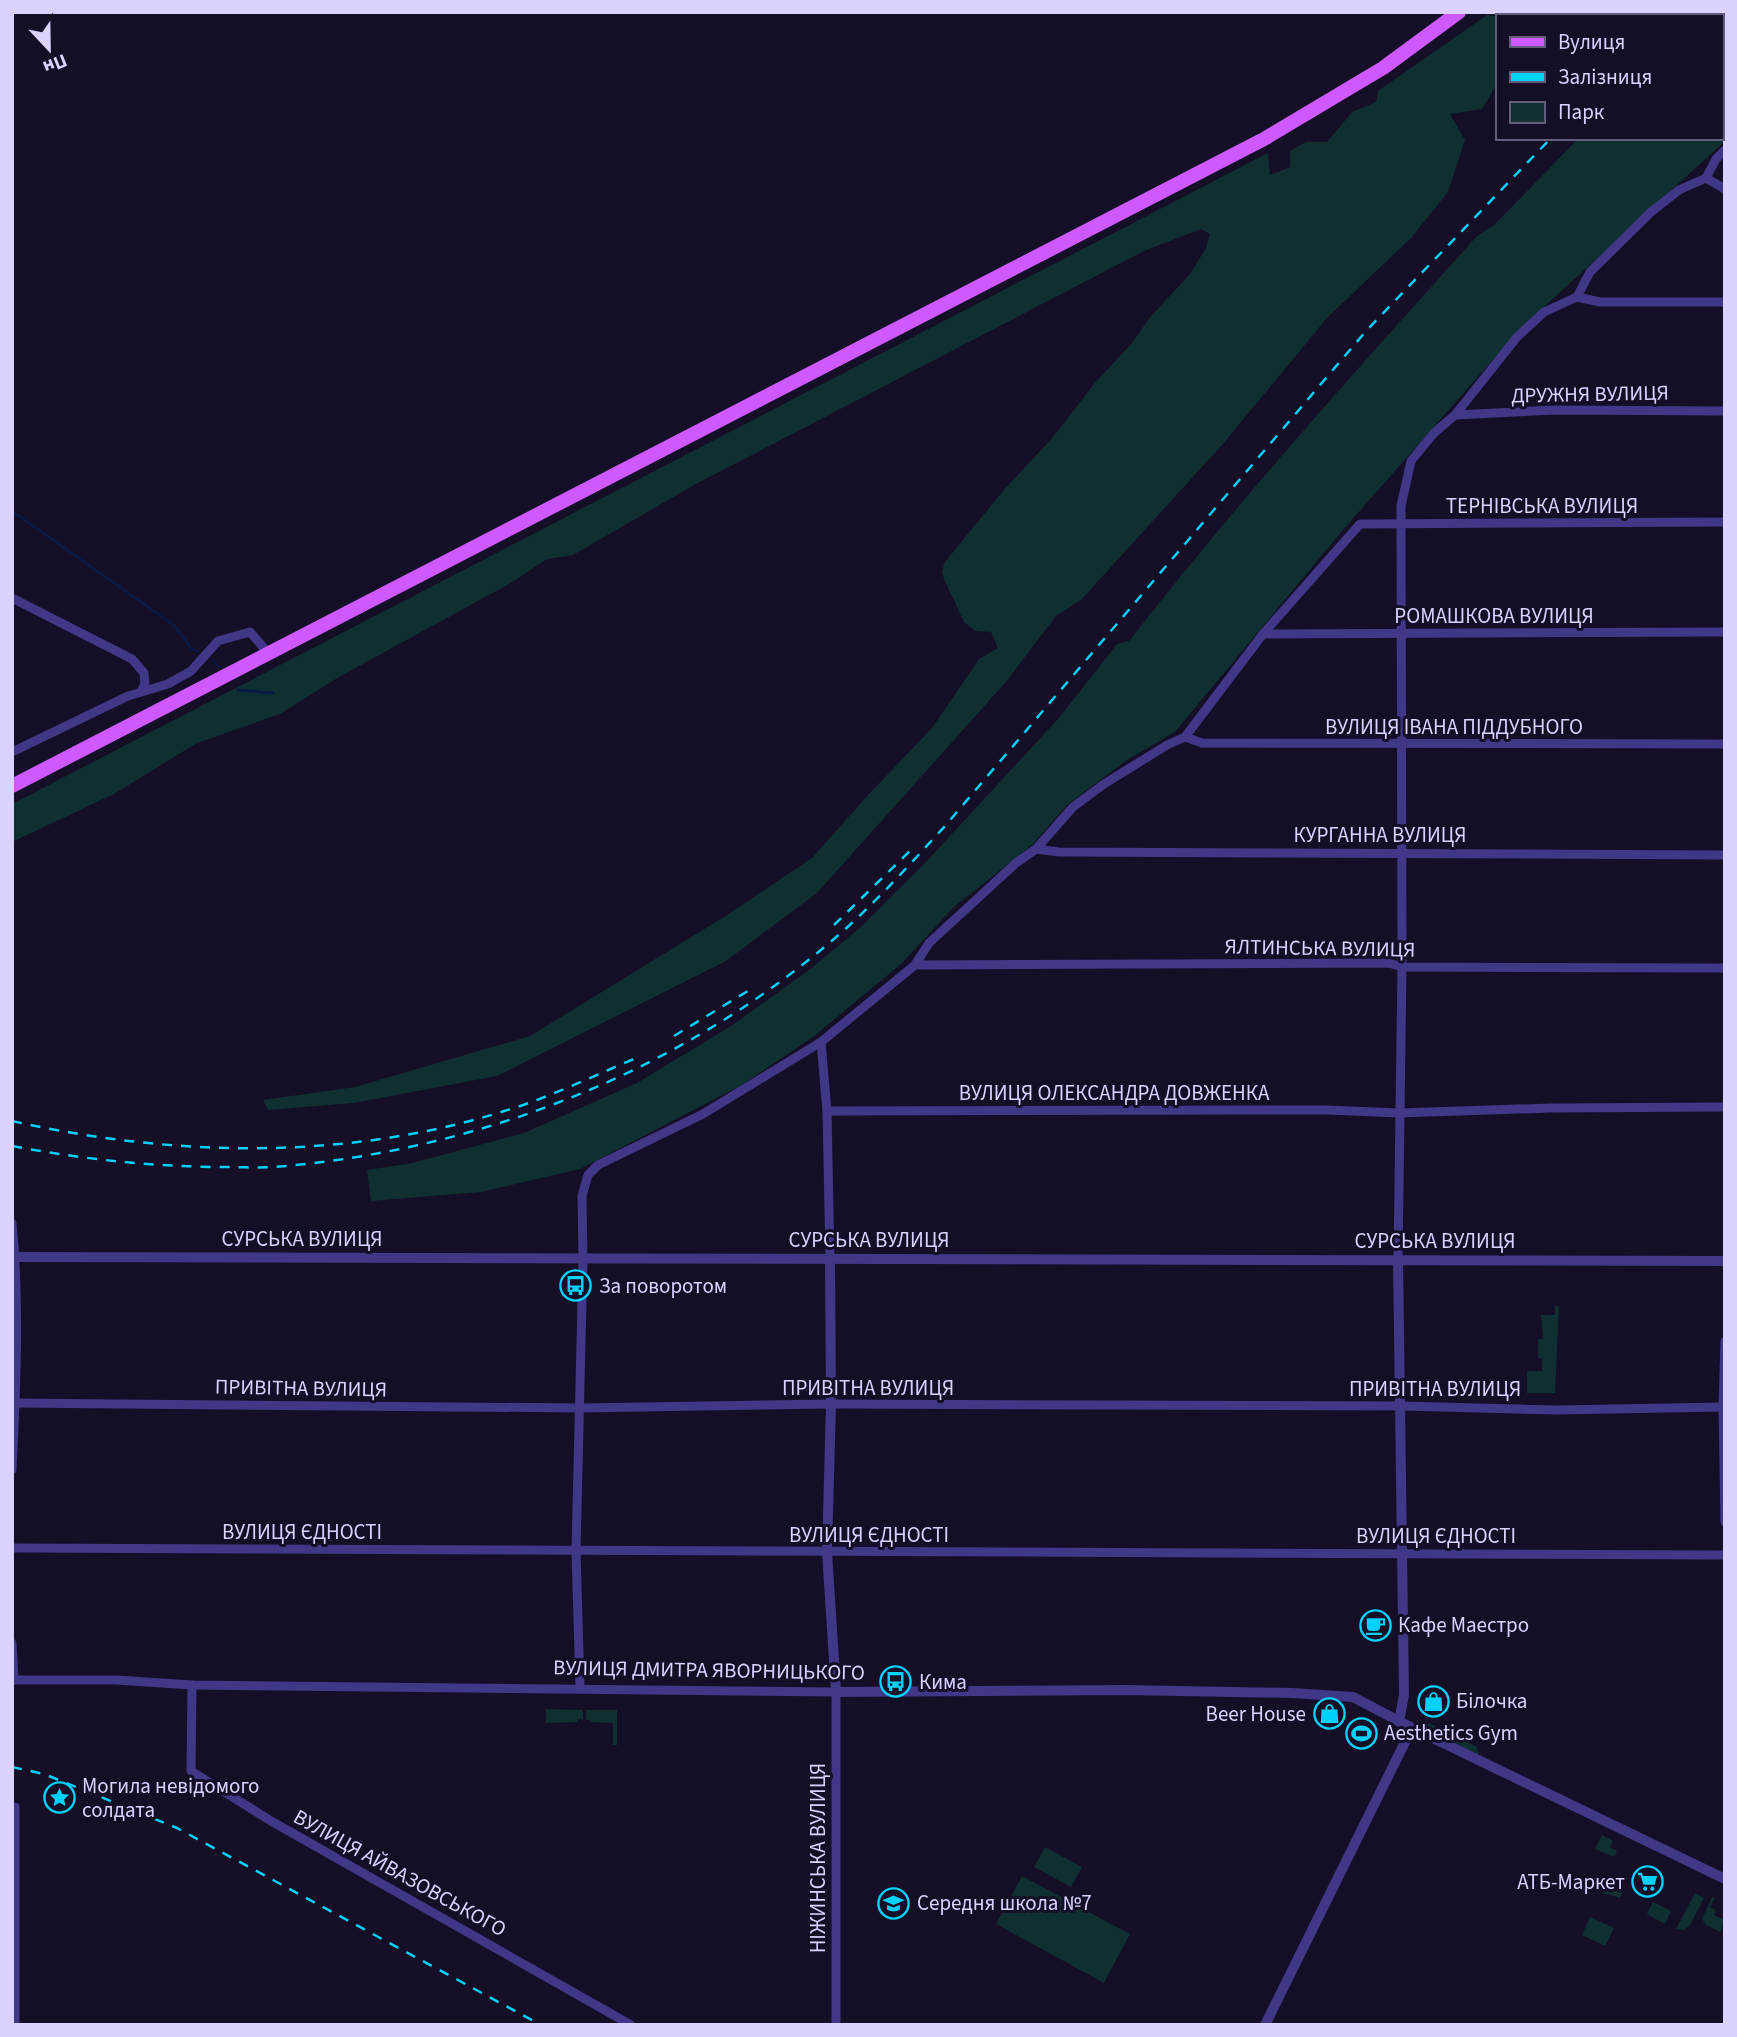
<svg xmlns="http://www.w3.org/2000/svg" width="1737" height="2037" font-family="'Source Sans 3',sans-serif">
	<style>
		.green { fill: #102f30 }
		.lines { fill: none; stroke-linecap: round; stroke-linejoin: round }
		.stream { stroke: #081945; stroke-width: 2.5 }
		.minor { stroke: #403787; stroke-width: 9 }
		.tertiary { stroke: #403787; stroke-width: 10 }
		.primary { stroke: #ce59ff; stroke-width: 14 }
		.rail { stroke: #00d1fd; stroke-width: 2.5; stroke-dasharray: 10 9; stroke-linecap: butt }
		.labels { text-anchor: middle; stroke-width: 6; stroke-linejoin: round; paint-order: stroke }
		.street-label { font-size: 21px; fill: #dbd2ff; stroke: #140e26 }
		.poi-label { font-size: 21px; fill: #dbd2ff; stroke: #140e26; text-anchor: start }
	</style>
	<rect width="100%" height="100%" fill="#140e26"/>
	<g class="green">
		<path d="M1710 12H1725V141L1520 329 1342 531 1175 732 1127 760 1067 805 1032 845 954 907 901 964 813 1037 740 1086 580 1169 481 1192 371 1201 367 1170 412 1163 524 1133 637 1083 731 1026 809 970 862 926 924 864 1058 719 1117 644 1129 641C1238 501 1358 368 1477 236L1494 225 1579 138H1721V16H1705Z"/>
		<polygon points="1487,15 1497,16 1497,84 1482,109 1450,114 1465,140 1448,192 1411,238 1327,318 1222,445 1081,600 1056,616 1005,683 817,893 726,961 497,1076 354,1103 268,1110 263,1100 355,1087 530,1036 727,915 812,858 868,795 932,728 979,659 998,648 991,632 975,631 964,622 944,579 942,571 945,562 1002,492 1053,437 1094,384 1131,344 1151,316 1190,274 1206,248 1210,234 1201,229 1144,251 696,484 573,555 547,559 511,583 339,677 280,714 197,743 114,794 12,842 12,804 1268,153 1270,175 1290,167 1290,151 1306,142 1327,142 1352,112 1376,102 1378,91"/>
		<polygon points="1555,1306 1559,1306 1555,1393 1527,1393 1527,1371 1542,1371 1542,1358 1538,1358 1538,1339 1543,1339 1541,1315 1555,1315"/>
		<polygon points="546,1709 583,1710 583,1720 578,1719 577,1722 546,1723"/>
		<polygon points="586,1710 617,1710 617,1745 613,1745 613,1723 592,1722 590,1720 586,1720"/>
		<polygon points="1429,1723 1477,1747 1479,1755 1425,1728"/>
		<polygon points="1602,1835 1613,1841 1610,1847 1617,1851 1614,1857 1595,1849"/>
		<polygon points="1045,1847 1082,1867 1071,1887 1034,1867"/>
		<polygon points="1022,1876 1130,1934 1104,1983 996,1924"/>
		<polygon points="1605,1879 1624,1888 1620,1898 1603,1893 1601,1889"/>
		<polygon points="1695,1893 1704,1898 1690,1925 1684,1930 1676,1929"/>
		<polygon points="1712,1897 1715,1898 1710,1907 1716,1910 1714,1915 1725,1920 1720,1932 1706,1925 1702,1919"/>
		<polygon points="1653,1902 1671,1911 1665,1924 1647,1914"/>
		<polygon points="1590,1917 1614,1928 1605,1946 1582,1935"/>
	</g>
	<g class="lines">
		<g class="stream">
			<polyline points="12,511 175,626 191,648 198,652"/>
			<polyline points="213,660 219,667"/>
			<polyline points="237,690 273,693"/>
		</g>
		<g class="minor">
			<polyline points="1706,178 1725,189"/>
			<polyline points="1577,297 1600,302 1725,302"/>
			<polyline points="1455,415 1555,410 1725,411"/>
			<polyline points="12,598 132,659 144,673 145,683 141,692"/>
			<polyline points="1263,634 1725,632"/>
			<polyline points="1185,737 1202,743 1725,744"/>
			<polyline points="12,752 128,696 168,684 191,671 218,641 250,632 269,654"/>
			<polyline points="1036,849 1059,852 1725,855"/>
			<polyline points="915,965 1389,963 1402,967 1725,968"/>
			<polyline points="821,1042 915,965 929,943 1016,863 1036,849 1073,807 1104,784 1167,745 1185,737 1263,634 1360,524 1725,522"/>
			<polyline points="827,1111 830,1259"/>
			<path d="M12 1223C20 1305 16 1388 12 1470"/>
			<polyline points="1398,1261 1402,967 1401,506 1411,461 1434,433 1455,415 1517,337 1544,312 1577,297 1590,272 1651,212 1679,190 1706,178 1716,159 1725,150"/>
			<polyline points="1725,1341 1723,1407 1725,1522"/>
			<polyline points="12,1403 580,1408 831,1404 1402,1406 1556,1410 1723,1407"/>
			<polyline points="12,1548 1725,1555"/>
			<polyline points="12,1643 14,1680"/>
			<polyline points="12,1680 116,1680 192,1685 836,1692 836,2025"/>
			<polyline points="192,1685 191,1771 271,1821 631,2025"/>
			<polyline points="580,1688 576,1551 583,1260 582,1196 588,1175 598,1165 703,1114 821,1042 827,1111 1327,1110 1399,1113 1551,1108 1725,1107"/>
			<polyline points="15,1807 15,2025"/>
		</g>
		<g class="tertiary">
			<polyline points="12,1257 1725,1261"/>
			<polyline points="830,1259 831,1404 827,1552 836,1692 1126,1690 1292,1693 1353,1697 1412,1728 1725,1879"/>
			<polyline points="1398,1261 1404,1695 1399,1722"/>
			<polyline points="1265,2025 1412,1728"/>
		</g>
		<polyline class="primary" points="12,786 1264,139 1383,68 1459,12"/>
		<g class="rail">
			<polyline points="1678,16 1683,12"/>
			<polyline points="834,925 912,849"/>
			<polyline points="674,1036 751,989"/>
			<path d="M12 1121C178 1158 354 1161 517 1107 559 1093 600 1073 641 1056"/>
			<path d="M12 1146C82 1159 146 1166 217 1167 236 1167 256 1168 275 1167 483 1150 685 1070 842 932 879 899 912 862 945 826L1366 331 1551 138"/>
			<polyline points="12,1767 44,1774 177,1828 541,2025"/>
		</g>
	</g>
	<defs>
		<symbol id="bus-ring" viewBox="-11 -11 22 22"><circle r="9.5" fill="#140e26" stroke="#00d1fd" stroke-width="1.5"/><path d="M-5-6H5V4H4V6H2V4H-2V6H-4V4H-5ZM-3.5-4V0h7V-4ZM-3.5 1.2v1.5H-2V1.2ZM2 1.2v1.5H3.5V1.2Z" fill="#00d1fd"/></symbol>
		<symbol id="cafe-ring" viewBox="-11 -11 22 22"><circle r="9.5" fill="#140e26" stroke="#00d1fd" stroke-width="1.5"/><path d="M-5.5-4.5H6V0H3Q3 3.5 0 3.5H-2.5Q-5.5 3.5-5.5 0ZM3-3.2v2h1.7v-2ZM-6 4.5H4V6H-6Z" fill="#00d1fd"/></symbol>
		<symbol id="shop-ring" viewBox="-11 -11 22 22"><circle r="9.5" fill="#140e26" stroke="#00d1fd" stroke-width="1.5"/><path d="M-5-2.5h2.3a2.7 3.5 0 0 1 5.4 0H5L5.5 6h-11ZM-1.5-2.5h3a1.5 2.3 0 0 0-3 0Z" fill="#00d1fd"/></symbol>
		<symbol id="stadium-ring" viewBox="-11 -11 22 22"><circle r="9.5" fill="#140e26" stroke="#00d1fd" stroke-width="1.5"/><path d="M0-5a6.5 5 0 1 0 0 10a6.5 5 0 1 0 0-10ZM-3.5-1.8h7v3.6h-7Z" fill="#00d1fd"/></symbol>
		<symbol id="sight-ring" viewBox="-11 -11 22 22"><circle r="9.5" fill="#140e26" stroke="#00d1fd" stroke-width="1.5"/><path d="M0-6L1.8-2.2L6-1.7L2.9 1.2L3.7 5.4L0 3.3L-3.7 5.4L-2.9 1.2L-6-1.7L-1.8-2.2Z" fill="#00d1fd"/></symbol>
		<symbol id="supermarket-ring" viewBox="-11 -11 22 22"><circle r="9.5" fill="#140e26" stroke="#00d1fd" stroke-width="1.5"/><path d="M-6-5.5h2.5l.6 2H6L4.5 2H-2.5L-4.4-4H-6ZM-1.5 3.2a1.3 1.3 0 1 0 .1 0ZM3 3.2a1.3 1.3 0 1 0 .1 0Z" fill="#00d1fd"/></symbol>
		<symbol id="school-ring" viewBox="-11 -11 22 22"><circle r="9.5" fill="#140e26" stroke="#00d1fd" stroke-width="1.5"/><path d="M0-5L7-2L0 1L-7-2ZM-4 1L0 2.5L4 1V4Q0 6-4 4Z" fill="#00d1fd"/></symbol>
	</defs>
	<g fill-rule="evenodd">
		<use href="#bus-ring" x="558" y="1268" width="35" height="35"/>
		<use href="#cafe-ring" x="1358" y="1608" width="35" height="35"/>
		<use href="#bus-ring" x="878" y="1664" width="35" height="35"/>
		<use href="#shop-ring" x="1416" y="1684" width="35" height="35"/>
		<use href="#shop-ring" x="1312" y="1696" width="35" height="35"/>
		<use href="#stadium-ring" x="1344" y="1716" width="35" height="35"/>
		<use href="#sight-ring" x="42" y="1780" width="35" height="35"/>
		<use href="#supermarket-ring" x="1630" y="1864" width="35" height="35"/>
		<use href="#school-ring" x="876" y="1886" width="35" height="35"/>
	</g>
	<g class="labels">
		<g class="street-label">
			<text transform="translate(1590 394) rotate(-1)" y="7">ДРУЖНЯ ВУЛИЦЯ</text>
			<text x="1542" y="513">ТЕРНІВСЬКА ВУЛИЦЯ</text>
			<text x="1494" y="623">РОМАШКОВА ВУЛИЦЯ</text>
			<text x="1454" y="734">ВУЛИЦЯ ІВАНА ПІДДУБНОГО</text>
			<text x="1380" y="842">КУРГАННА ВУЛИЦЯ</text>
			<text transform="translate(1320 948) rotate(1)" y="7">ЯЛТИНСЬКА ВУЛИЦЯ</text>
			<text x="1114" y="1100">ВУЛИЦЯ ОЛЕКСАНДРА ДОВЖЕНКА</text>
			<text x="302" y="1246">СУРСЬКА ВУЛИЦЯ</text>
			<text x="869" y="1247">СУРСЬКА ВУЛИЦЯ</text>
			<text x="1435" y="1248">СУРСЬКА ВУЛИЦЯ</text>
			<text transform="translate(301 1388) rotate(1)" y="7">ПРИВІТНА ВУЛИЦЯ</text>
			<text x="868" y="1395">ПРИВІТНА ВУЛИЦЯ</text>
			<text x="1435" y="1396">ПРИВІТНА ВУЛИЦЯ</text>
			<text x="302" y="1539">ВУЛИЦЯ ЄДНОСТІ</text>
			<text x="869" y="1542">ВУЛИЦЯ ЄДНОСТІ</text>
			<text x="1436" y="1543">ВУЛИЦЯ ЄДНОСТІ</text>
			<text transform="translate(709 1670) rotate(1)" y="7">ВУЛИЦЯ ДМИТРА ЯВОРНИЦЬКОГО</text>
			<text transform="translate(818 1858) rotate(-90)" y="7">НІЖИНСЬКА ВУЛИЦЯ</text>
			<text transform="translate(400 1873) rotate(29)" y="7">ВУЛИЦЯ АЙВАЗОВСЬКОГО</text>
		</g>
		<g class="poi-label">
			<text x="599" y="1293">За поворотом</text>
			<text x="1398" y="1632">Кафе Маестро</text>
			<text x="919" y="1689">Кима</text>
			<text x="1456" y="1708">Білочка</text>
			<text x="1306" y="1721" text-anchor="end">Beer House</text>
			<text x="1384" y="1740">Aesthetics Gym</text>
			<text x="82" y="1793">Могила невідомого<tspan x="82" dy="24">солдата</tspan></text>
			<text x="1625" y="1889" text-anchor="end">АТБ-Маркет</text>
			<text x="917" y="1910">Середня школа №7</text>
		</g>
	</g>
	<rect width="1737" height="2037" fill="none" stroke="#dbd2ff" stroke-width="28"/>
	<rect x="1496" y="14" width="228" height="126" fill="#140e26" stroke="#645c7d" stroke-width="2"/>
	<rect x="1510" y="37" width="35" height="10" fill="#ce59ff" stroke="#645c7d" stroke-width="2"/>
	<text x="1558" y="49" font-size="21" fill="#dbd2ff">Вулиця</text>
	<rect x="1510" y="72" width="35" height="10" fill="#00d1fd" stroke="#645c7d" stroke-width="2"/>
	<text x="1558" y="84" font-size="21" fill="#dbd2ff">Залізниця</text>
	<rect x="1510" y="102" width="35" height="21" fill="#102f30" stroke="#645c7d" stroke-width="2"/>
	<text x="1558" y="119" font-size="21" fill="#dbd2ff">Парк</text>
	<g transform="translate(49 49) rotate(158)" stroke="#140e26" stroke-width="5" paint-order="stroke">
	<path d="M0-5L12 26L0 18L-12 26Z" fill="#dbd2ff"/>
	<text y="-10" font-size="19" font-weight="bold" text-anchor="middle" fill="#dbd2ff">Пн</text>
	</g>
</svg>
